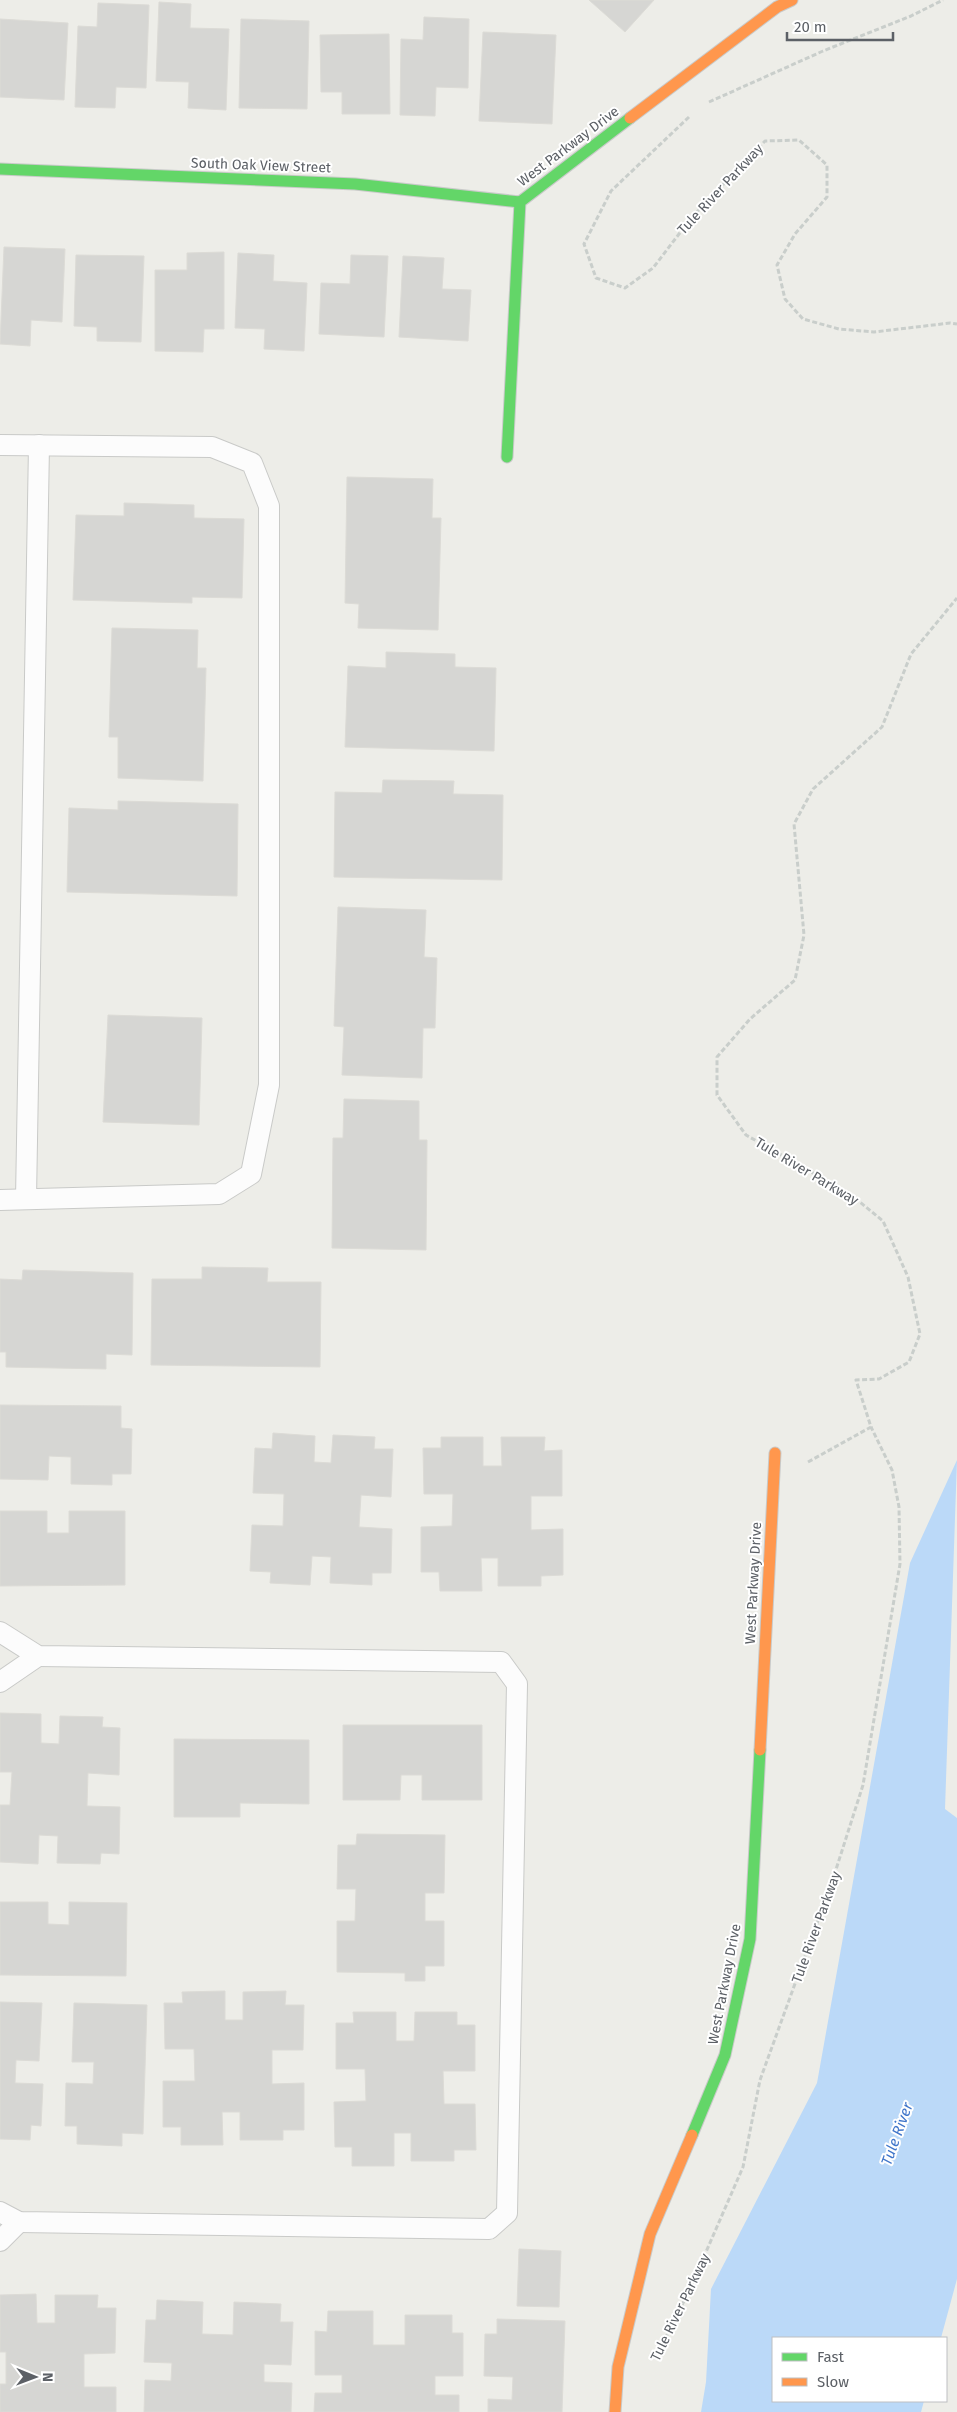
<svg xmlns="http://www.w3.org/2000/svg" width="957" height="2412" font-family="'Fira Sans',sans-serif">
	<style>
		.water { fill: #bbd9f8 }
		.building { fill: #d6d6d3; stroke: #dcdbd6 }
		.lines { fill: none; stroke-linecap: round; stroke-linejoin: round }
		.lane-casing { stroke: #c9cac8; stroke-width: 22 }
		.fast-casing { stroke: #c9cac9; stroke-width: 13 }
		.slow-casing { stroke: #c9cac9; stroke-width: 13 }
		.path { stroke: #c9cecb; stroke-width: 3; stroke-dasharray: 5 2.5; stroke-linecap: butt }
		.lane { stroke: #fcfcfc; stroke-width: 20 }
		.fast { stroke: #63d668; stroke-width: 11 }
		.slow { stroke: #ff974d; stroke-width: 11 }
		.labels { text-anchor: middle; stroke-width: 4; stroke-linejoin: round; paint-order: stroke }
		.street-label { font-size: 14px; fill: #5c6066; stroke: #fff }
		.water-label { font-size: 15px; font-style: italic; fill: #4076ca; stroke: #fff }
	</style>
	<rect width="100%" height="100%" fill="#edede8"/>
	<polygon class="water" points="957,1460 945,1809 957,1818 957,2279 941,2338 773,2338 773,2401 924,2401 921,2412 701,2412 706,2382 711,2289 817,2083 910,1563"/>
	<g class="building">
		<polygon points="589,0 654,0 625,32"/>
		<polygon points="159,2 191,4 190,28 229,29 226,110 188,108 189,82 156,81"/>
		<polygon points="98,3 149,5 146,88 116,87 115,108 75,107 78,26 97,27"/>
		<polygon points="424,17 469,19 468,88 436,87 435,116 400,115 401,39 423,40"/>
		<polygon points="0,19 68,23 64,100 0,97"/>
		<polygon points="241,19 309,21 307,109 239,108"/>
		<polygon points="483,32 556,35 552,124 479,121"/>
		<polygon points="389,34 390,114 342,114 342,92 321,92 320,35"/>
		<polygon points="4,247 65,249 62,322 31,320 30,346 0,344"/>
		<polygon points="224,252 224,329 204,329 203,352 155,351 155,270 187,270 187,253"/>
		<polygon points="238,253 274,255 273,281 307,283 304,351 264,349 265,329 235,328"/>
		<polygon points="76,255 144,256 141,342 97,341 97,327 74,326"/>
		<polygon points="351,255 388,256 384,337 319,334 321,283 350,284"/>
		<polygon points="403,256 444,258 442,289 471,290 468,341 399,337"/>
		<polygon points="347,477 433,479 432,518 441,518 438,630 358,628 359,604 345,603"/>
		<polygon points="124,503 194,505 194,518 244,519 242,598 192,597 192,603 73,600 76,515 124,516"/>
		<polygon points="112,628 198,630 197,668 206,668 203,781 118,778 118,737 109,737"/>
		<polygon points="386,652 455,654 455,667 496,668 494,751 345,747 348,666 386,668"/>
		<polygon points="383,780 454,781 453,794 503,795 502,880 334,877 335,792 382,793"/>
		<polygon points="118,801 238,804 237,896 67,892 69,808 118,810"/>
		<polygon points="338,907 426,910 424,957 437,958 435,1028 423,1028 422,1078 342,1075 344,1027 334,1026"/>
		<polygon points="108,1015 202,1018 199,1125 103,1122"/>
		<polygon points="344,1099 419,1101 419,1140 427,1140 426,1250 332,1248 333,1138 343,1138"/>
		<polygon points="202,1267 268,1268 267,1282 321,1282 320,1367 151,1365 152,1279 202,1279"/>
		<polygon points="23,1270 133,1273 132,1355 106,1354 106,1369 6,1367 6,1352 0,1352 0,1279 22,1280"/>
		<polygon points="0,1405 121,1406 121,1428 132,1429 131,1474 112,1474 112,1485 71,1484 71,1457 49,1456 48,1480 0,1479"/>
		<polygon points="273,1433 315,1436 314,1462 331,1463 333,1435 375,1437 374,1449 393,1449 391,1497 361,1495 359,1527 392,1529 391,1573 372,1573 372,1585 330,1583 331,1557 312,1556 310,1585 270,1583 271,1572 250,1571 252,1525 283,1526 284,1494 253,1493 255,1448 272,1449"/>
		<polygon points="441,1437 483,1437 483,1466 502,1466 501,1437 545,1437 544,1451 562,1450 562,1496 531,1496 531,1530 563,1529 563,1575 541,1576 541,1586 498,1586 498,1558 481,1558 482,1591 440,1591 439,1572 421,1572 421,1527 452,1526 453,1494 424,1494 423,1448 441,1448"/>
		<polygon points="0,1511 47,1511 47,1533 69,1533 69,1511 125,1511 125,1585 0,1586"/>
		<polygon points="0,1713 41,1714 41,1743 59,1744 60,1716 103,1717 102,1727 120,1728 119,1775 88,1773 87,1806 120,1807 119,1854 101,1853 100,1864 57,1863 58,1836 39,1835 38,1864 0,1862 0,1805 10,1805 12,1772 0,1772"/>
		<polygon points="343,1725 482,1725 482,1800 422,1800 422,1775 401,1775 400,1800 343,1800"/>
		<polygon points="174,1739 309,1740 309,1804 240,1803 240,1817 174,1817"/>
		<polygon points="357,1834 445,1835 444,1893 425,1893 425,1921 444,1921 444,1966 425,1966 425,1981 405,1981 405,1973 337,1972 337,1921 355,1921 356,1889 337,1889 338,1845 356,1845"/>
		<polygon points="0,1902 48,1902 48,1924 69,1925 69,1902 127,1903 126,1976 0,1975"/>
		<polygon points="225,1991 225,2020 243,2020 243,1992 286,1991 285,2005 304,2005 303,2050 272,2050 272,2084 304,2083 304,2130 283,2130 283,2140 240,2140 240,2112 222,2112 223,2145 181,2145 181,2127 163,2127 163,2081 195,2081 194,2049 165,2049 164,2003 183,2003 182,1992"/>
		<polygon points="0,2002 42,2003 39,2061 16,2060 15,2083 43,2084 41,2126 31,2125 30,2140 0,2139"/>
		<polygon points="74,2003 147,2005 143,2134 122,2133 122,2146 77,2144 77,2126 65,2126 66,2083 93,2084 94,2062 72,2062"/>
		<polygon points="353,2012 396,2012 396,2041 414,2041 415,2012 457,2012 457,2025 475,2025 475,2071 443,2071 444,2104 475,2104 476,2150 454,2150 454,2161 411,2161 411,2133 394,2133 394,2166 352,2166 352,2147 335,2147 334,2102 366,2101 365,2069 336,2069 336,2023 354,2023"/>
		<polygon points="519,2249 561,2251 559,2307 517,2306"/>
		<polygon points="36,2294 37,2323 55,2323 55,2295 98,2295 97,2308 116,2308 115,2353 84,2354 84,2387 116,2387 116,2412 0,2412 0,2384 6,2384 6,2352 0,2352 0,2295"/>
		<polygon points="157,2300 203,2302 202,2334 233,2335 234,2302 281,2304 280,2322 293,2322 291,2365 264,2364 264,2382 292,2383 291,2412 144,2412 145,2380 171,2381 172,2363 144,2362 146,2320 156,2320"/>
		<polygon points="328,2311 373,2311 373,2345 405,2345 405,2315 452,2315 452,2333 463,2333 463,2376 435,2376 435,2395 459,2395 459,2412 314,2412 315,2393 342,2393 342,2375 315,2375 315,2331 327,2332"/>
		<polygon points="497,2319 565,2321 562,2412 488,2412 488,2399 512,2400 513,2377 484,2376 485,2334 497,2334"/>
	</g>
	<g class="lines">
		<defs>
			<g id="lane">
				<polyline points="0,445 212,447 252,463 269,506 269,1085 251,1174 219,1194 0,1200"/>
				<polyline points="26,1199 39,445"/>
				<polyline points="0,1632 38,1656 501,1662 517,1684 507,2213 489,2229 19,2222 0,2212"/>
				<polyline points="0,1682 38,1656"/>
				<polyline points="0,2241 19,2222"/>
			</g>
			<g id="fast">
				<polyline points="0,169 355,184 520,202"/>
				<polyline points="507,457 520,202 630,118"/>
				<polyline points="692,2135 725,2055 750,1939 760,1750"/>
			</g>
			<g id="slow">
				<polyline points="630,118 777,7 792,0"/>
				<polyline points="760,1750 775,1453"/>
				<polyline points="615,2412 618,2367 650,2234 692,2135"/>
			</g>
		</defs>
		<use href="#lane" class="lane-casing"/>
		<use href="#fast" class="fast-casing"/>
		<use href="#slow" class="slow-casing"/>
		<g class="path">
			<polyline points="709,102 823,51 911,16 943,0"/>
			<polyline points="689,117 611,191 584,244 596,278 625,288 653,268 692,217 765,141 799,140 827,165 827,197 795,234 777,265 785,299 803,319 839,329 874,332 950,323 957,324"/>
			<polyline points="808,1462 871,1427 856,1380 879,1379 909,1362 920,1334 908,1277 883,1221 850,1194 746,1135 717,1095 717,1057 750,1019 795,980 804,935 794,824 813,789 882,727 911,654 957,598"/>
			<polyline points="655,2359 689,2291 743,2167 760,2080 832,1882 863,1785 900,1564 899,1507 892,1470 871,1427"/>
		</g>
		<use href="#lane" class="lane"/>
		<use href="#fast" class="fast"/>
		<use href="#slow" class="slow"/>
	</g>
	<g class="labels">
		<g class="street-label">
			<text transform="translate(568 146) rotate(-37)" y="5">West Parkway Drive</text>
			<text transform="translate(261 165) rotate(2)" y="5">South Oak View Street</text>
			<text transform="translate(720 189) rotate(-47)" y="5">Tule River Parkway</text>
			<text transform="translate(807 1171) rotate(31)" y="5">Tule River Parkway</text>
			<text transform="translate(753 1583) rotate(-87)" y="5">West Parkway Drive</text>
			<text transform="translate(816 1927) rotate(-70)" y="5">Tule River Parkway</text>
			<text transform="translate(724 1984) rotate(-79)" y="5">West Parkway Drive</text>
			<text transform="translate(680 2307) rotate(-64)" y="5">Tule River Parkway</text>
		</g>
		<g class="water-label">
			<text transform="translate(897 2134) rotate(-70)" y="5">Tule River</text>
		</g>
	</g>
	<rect x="772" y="2337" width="175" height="65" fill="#ffffff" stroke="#bebfc2"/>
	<rect x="782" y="2353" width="25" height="8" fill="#63d668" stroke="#bebfc2"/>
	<text x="817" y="2362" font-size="15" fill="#5c6066">Fast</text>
	<rect x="782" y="2378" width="25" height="8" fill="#ff974d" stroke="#bebfc2"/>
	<text x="817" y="2387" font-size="15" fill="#5c6066">Slow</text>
	<g transform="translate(35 2377) rotate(91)" stroke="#ffffff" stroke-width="4" paint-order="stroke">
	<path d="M0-4L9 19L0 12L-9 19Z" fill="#5c6066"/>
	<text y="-8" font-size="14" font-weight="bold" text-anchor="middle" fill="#5c6066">N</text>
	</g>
	<path d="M787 32v8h106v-8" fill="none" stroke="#5c6066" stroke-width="2.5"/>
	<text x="794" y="32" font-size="15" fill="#5c6066" stroke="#ffffff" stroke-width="4" paint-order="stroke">20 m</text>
</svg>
